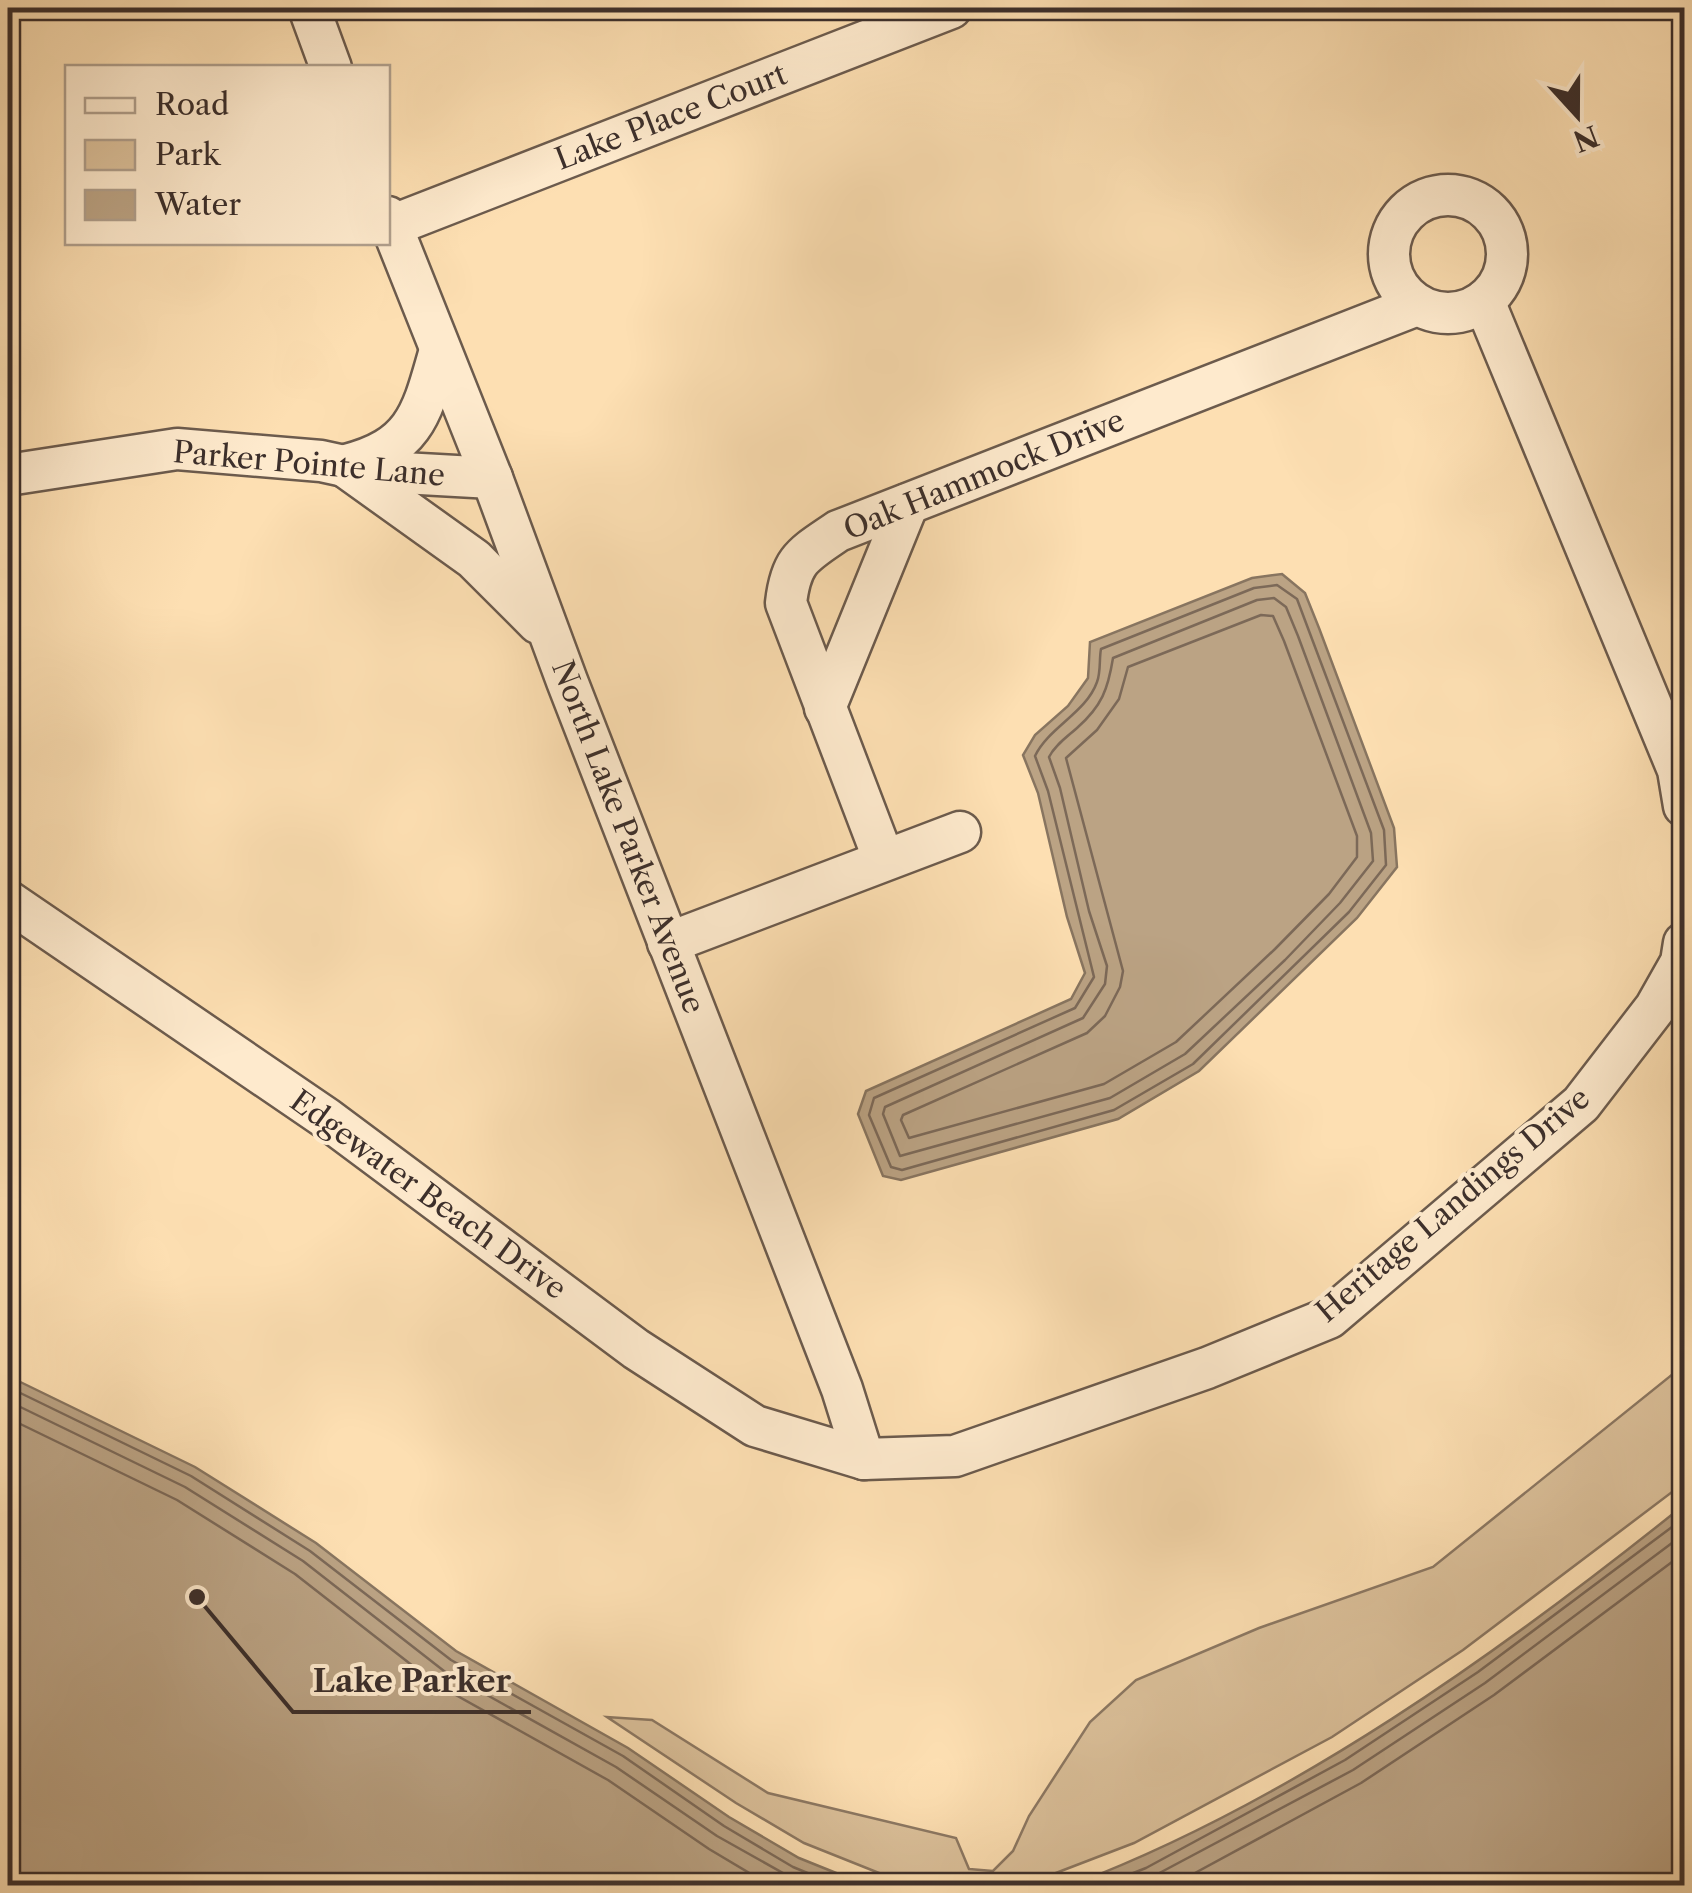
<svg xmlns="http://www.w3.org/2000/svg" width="1692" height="1893" font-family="'Libre Caslon Text',serif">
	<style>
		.green { fill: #dcc19b; stroke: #8c7863; stroke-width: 2.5 }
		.water { fill: #bba384; stroke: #887560; stroke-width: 2.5 }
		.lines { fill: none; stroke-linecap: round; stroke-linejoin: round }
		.shore { stroke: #7c6958; stroke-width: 2.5 }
		.minor-casing { stroke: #6c5b4d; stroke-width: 45 }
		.minor { stroke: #feeacd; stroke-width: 40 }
		.labels { text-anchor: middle; stroke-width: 8; stroke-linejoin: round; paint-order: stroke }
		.street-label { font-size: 30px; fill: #3c2f2b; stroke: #feeacd }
		.leader { fill: none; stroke: #3c2f2b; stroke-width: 4 }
		.callout-dot { fill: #3c2f2b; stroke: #feeacd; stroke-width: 4 }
		.callout-label { font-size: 32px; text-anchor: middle; font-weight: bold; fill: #3c2f2b; stroke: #feeacd; stroke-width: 8; stroke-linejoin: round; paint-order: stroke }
	</style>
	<rect width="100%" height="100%" fill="#fddfb2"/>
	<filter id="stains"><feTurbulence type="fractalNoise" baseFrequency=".002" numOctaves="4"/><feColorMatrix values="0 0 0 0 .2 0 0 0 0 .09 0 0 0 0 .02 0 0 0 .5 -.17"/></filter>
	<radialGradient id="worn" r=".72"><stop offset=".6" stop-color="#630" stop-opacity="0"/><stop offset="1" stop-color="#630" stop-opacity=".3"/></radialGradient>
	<polygon class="green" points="1684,1365 1684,1483 1463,1650 1332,1737 1134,1843 1035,1881 1019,1886 909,1885 804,1843 736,1803 607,1717 652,1720 768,1793 956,1838 969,1869 993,1871 1013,1851 1029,1816 1090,1722 1136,1680 1259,1628 1433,1567"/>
	<g class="water">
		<polygon points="1282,574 1305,593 1319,628 1394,828 1397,867 1357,918 1199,1071 1118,1119 901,1180 883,1176 858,1114 866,1091 1071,999 1085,973 1067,917 1038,793 1023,755 1035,735 1068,706 1088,678 1090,642 1252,578"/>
		<polygon points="8,1376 195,1467 316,1543 456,1651 628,1748 729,1817 799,1858 866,1885 8,1885"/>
		<path d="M1684 1505V1885H1072C1293 1801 1501 1652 1684 1505Z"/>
	</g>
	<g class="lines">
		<g class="shore">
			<path d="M1277 585 1297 599 1309 631 1384 830 1386 865 1349 912 1193 1064 1114 1110 902 1170 891 1167 869 1115 874 1098 1075 1008 1094 977 1048 791 1035 756C1049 727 1086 713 1097 682 1101 672 1099 659 1101 649L1254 588Z"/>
			<path d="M1274 598 1286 607 1298 636 1371 833 1373 861 1340 903 1285 960 1185 1054 1110 1098 900 1156 883 1114 885 1107 1083 1018 1105 984 1107 966 1089 911 1060 788 1049 757C1055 745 1067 737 1077 728 1102 706 1108 689 1113 658L1257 600Z"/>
			<polygon points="1261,615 1273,616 1284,641 1357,836 1357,857 1329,894 1275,949 1176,1042 1104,1084 909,1138 901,1120 903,1115 1087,1033 1105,1016 1120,987 1123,971 1066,758 1097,730 1119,699 1128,667"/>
			<polyline points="8,1387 191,1476 310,1551 451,1660 623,1756 724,1826 793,1867 839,1886"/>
			<polyline points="8,1401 185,1487 303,1561 444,1671 616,1767 717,1836 806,1886"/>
			<polyline points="8,1418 177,1500 295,1574 436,1684 608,1780 709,1849 771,1886"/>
			<polyline points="1100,1886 1146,1868 1345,1760 1478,1672 1684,1518"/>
			<polyline points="1135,1886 1353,1770 1485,1683 1684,1534"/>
			<polyline points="1171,1886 1361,1783 1494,1695 1684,1553"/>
		</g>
		<defs>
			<g id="minor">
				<polyline points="309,8 331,68"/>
				<circle cx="1448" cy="254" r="59"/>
				<polyline points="388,217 492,478 567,681 842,1389 864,1459"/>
				<polyline points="391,226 951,8"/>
				<polyline points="1484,301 1678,770 1684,806"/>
				<path d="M346 465C416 447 422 413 440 350"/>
				<polyline points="347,468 474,559 538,623"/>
				<polyline points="8,475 177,449 321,461 367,471 492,478"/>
				<polyline points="825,708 908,504"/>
				<path d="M884 860 786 603C791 559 803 555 838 531L1417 305"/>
				<polyline points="8,901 326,1118 636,1349 755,1426 864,1459 955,1456 1207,1368 1329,1318 1581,1104 1655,1008 1681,962 1684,943"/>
				<polyline points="668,943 960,832"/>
			</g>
		</defs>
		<use href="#minor" class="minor-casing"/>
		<use href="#minor" class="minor"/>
	</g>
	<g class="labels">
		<g class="street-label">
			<text transform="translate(671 117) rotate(-21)" y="10">Lake Place Court</text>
			<text transform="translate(309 464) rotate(5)" y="10">Parker Pointe Lane</text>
			<text transform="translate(984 475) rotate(-22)" y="10">Oak Hammock Drive</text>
			<text transform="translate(628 837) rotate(69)" y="10">North Lake Parker Avenue</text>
			<text transform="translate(428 1195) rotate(36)" y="10">Edgewater Beach Drive</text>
			<text transform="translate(1453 1205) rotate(-40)" y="10">Heritage Landings Drive</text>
		</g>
	</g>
	<path class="leader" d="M197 1597L293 1712H531"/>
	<circle class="callout-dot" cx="197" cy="1597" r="10"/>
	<g class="callout-label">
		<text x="412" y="1692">Lake Parker</text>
	</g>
	<rect width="1692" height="1893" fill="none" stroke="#fddfb2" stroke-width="40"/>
	<rect x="10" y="10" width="1672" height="1873" fill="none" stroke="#3c2f2b" stroke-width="5"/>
	<rect x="20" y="20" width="1652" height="1853" fill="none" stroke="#3c2f2b" stroke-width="2.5"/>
	<rect x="65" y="65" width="325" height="180" fill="#feeacd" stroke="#b09f8c" stroke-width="2.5"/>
	<rect x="85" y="98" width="50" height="15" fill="#feeacd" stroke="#b09f8c" stroke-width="2.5"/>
	<text x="155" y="115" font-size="30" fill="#3c2f2b">Road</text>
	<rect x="85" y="140" width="50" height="30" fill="#dcc19b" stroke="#b09f8c" stroke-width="2.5"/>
	<text x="155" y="165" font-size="30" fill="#3c2f2b">Park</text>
	<rect x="85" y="190" width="50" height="30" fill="#bba384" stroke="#b09f8c" stroke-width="2.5"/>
	<text x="155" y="215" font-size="30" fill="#3c2f2b">Water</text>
	<g transform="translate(1577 115) rotate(159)" stroke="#feeacd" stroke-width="8" paint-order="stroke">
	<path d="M0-8L18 38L0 25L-18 38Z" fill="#3c2f2b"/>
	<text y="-15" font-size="28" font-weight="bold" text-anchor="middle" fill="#3c2f2b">N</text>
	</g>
	<rect width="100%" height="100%" filter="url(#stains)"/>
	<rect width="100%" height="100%" fill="url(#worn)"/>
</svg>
